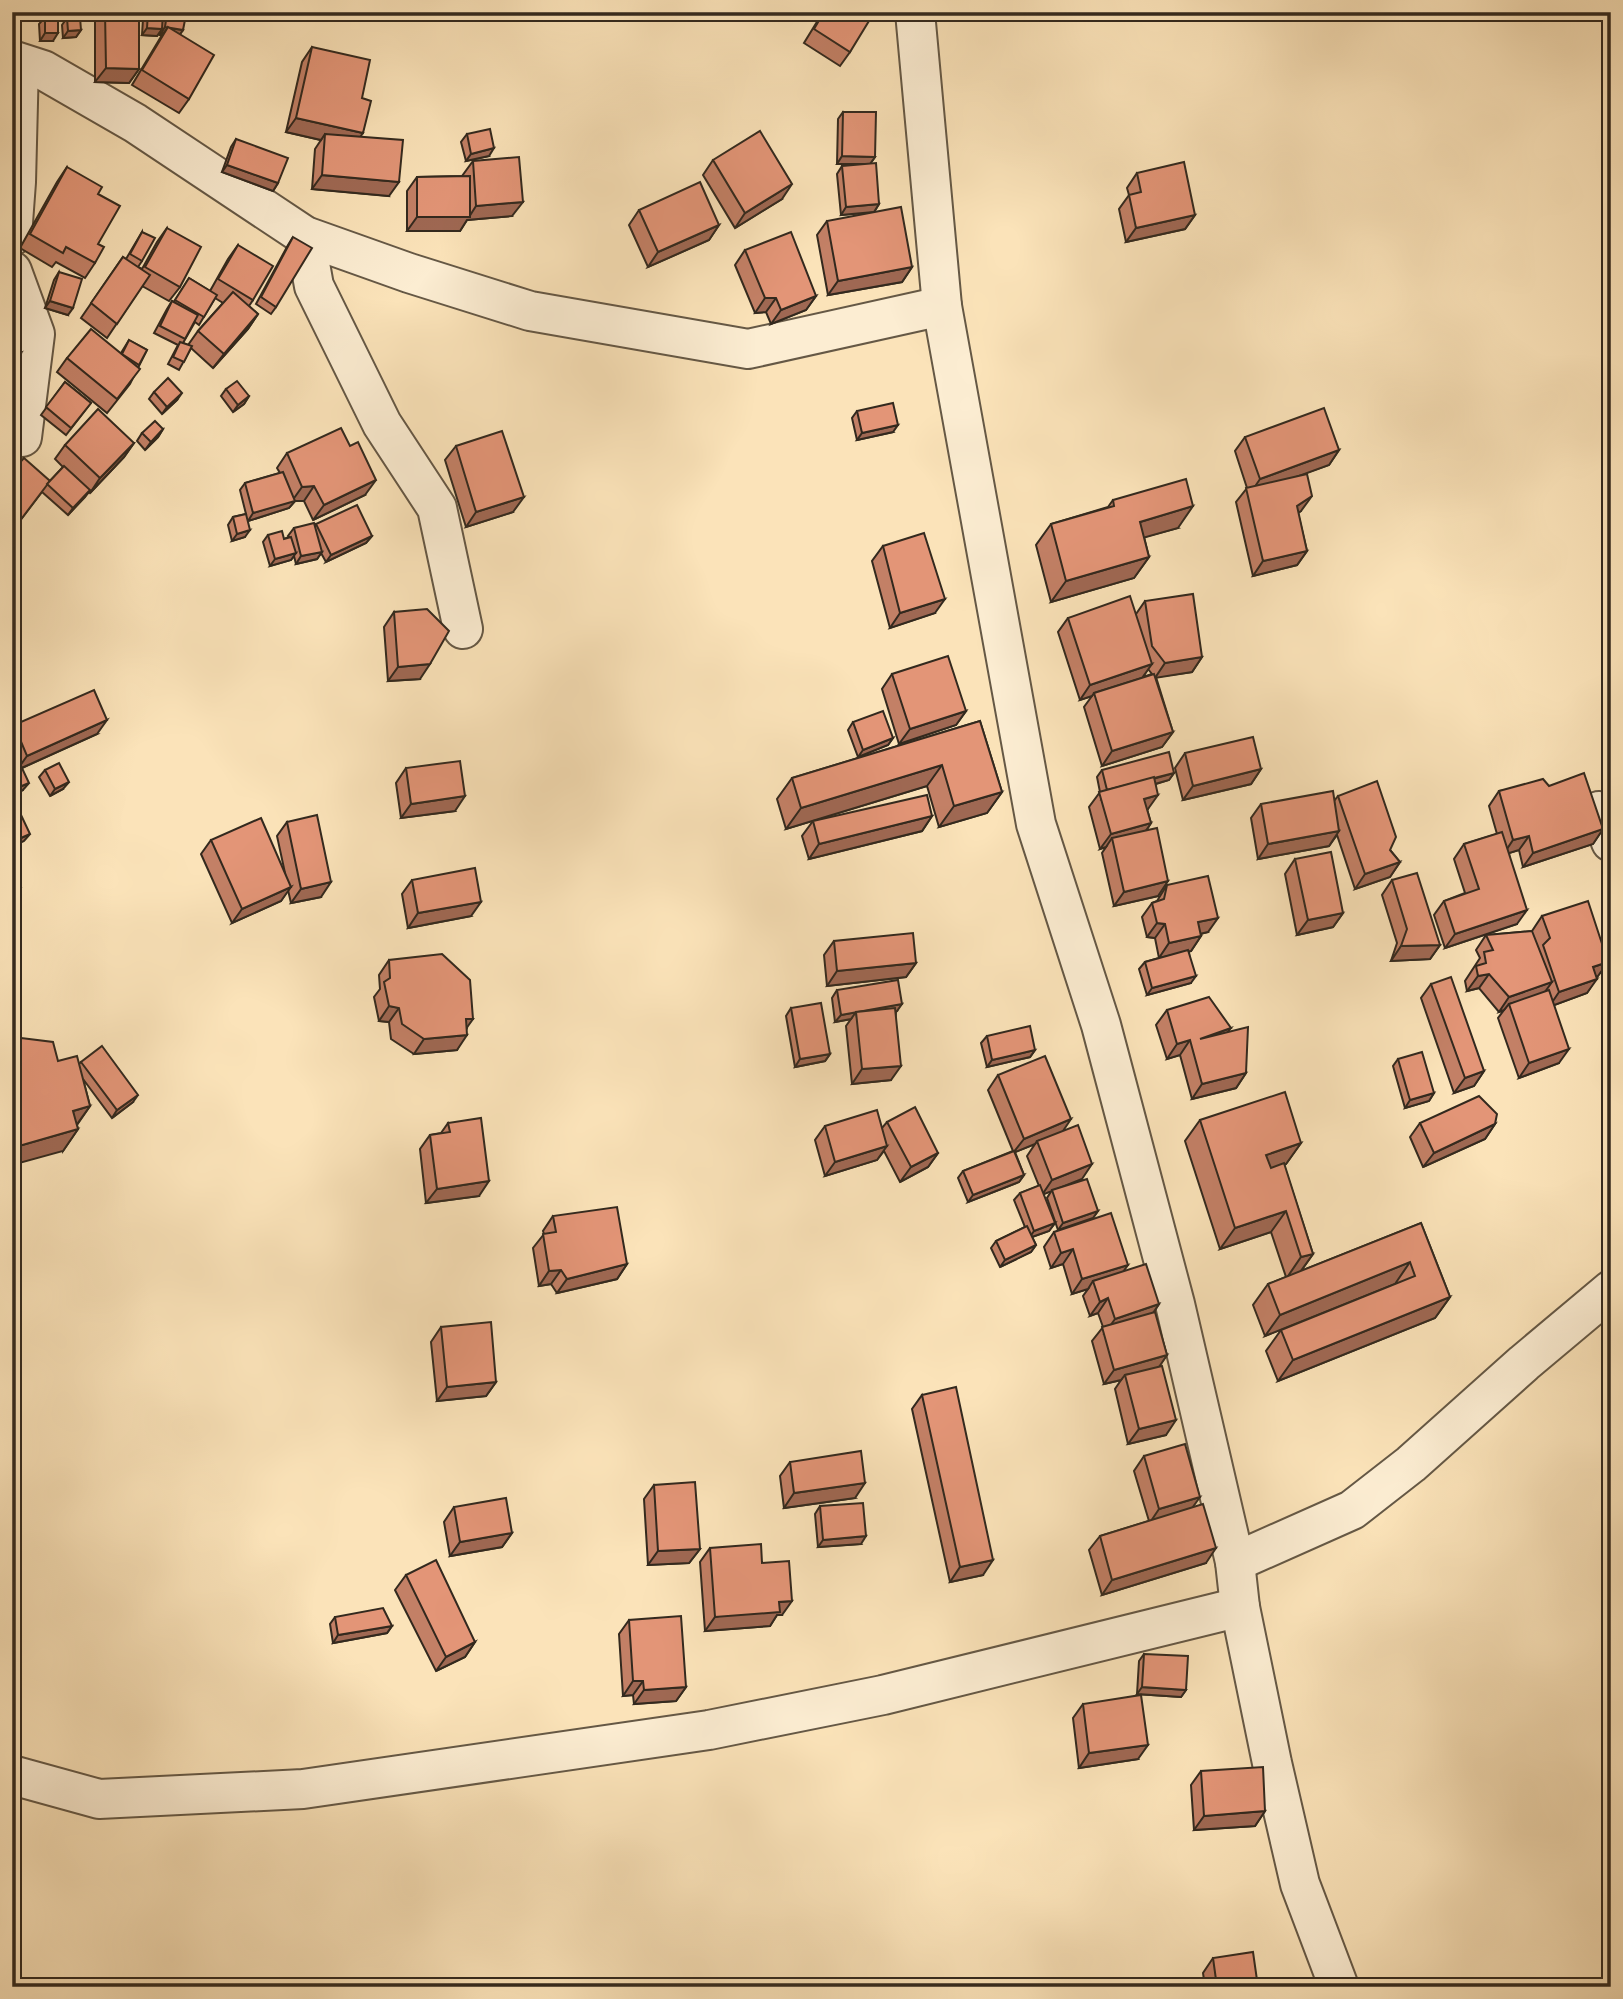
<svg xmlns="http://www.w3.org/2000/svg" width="1623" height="1999" font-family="'Gentium Book Plus',serif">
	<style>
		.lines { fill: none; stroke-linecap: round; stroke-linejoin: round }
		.minor-casing { stroke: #655845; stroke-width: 42 }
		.minor { stroke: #fcedd2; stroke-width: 38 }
		.wall { fill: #c38066; stroke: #33291e; stroke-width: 2; fill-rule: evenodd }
		.shaded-wall { fill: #9f6853; stroke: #33291e; stroke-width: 2 }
		.building { fill: #e39577; stroke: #33291e; stroke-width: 2 }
	</style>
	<rect width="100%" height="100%" fill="#fbe3b9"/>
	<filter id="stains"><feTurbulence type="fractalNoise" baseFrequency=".00286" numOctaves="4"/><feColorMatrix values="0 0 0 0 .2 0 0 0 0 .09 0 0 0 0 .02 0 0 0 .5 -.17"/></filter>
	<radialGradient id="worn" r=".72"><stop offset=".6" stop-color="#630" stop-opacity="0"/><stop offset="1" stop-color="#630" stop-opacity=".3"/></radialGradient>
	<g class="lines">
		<defs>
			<g id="minor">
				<polyline points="915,12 942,306 1036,824 1101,1025 1175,1304 1235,1562 1240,1607 1272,1763 1300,1884 1339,1987"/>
				<polyline points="12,60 43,70 135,123 305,236 409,273 530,311 748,349 942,306"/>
				<polyline points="12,236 16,182 19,63"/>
				<polyline points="305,236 314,286 382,424 437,508 463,629"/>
				<polyline points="12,271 35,334 22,437"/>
				<polyline points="1599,811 1611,842"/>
				<polyline points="1235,1562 1352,1510 1411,1464 1524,1363 1611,1290"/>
				<polyline points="12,1775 99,1799 303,1789 709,1730 883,1695 1240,1607"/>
			</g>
		</defs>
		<use href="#minor" class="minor-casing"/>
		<use href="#minor" class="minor"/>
	</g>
	<g class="wall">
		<polygon points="99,12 139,12 139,69 129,83 95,82 95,18"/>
		<polygon points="148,12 163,12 163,19 167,13 183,30 180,34 189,99 179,113 132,85 162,35 160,35 160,31 157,36 142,35 143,19"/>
		<polygon points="823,12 866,12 850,52 840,66 804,43"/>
		<polygon points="45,17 53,41 40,41 39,24"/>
		<polygon points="67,18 81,30 76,37 63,38 62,25"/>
		<polygon points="312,47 362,98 361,137 389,196 312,189 315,149 321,140 286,132 302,62"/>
		<polygon points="843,112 875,157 870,164 879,204 874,212 841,215 837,174 842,166 865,164 837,164 838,119"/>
		<polygon points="467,134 489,156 466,161 461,142"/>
		<polygon points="236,139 278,183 273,191 222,172 231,147"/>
		<polygon points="713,160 782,199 735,228 703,175"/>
		<polygon points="473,161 512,216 467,220 460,231 407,231 407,191 417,177 462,176"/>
		<polygon points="67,167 98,244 95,263 85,278 56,262 52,267 20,248 57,182"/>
		<polygon points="1137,173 1195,215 1185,229 1126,242 1119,209 1129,195 1127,188"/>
		<polygon points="639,210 719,225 709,240 648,267 629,225"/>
		<polygon points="827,221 912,267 902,282 828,295 817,235"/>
		<polygon points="167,228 180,287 169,301 142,286 107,338 81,318 123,257 126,259 142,232 142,261 138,267 142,269 157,242"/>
		<polygon points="293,237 276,307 271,314 256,304 288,245"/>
		<path d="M238 245 253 300 249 306 258 314 248 329 213 368 191 348 179 370 168 364 178 345 154 333 167 309 172 301 174 302 189 278 210 291 228 259ZM215 298 223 303 198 331 188 345 183 343 195 322 199 325Z"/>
		<polygon points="745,250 816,296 806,310 771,324 766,312 755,313 735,265"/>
		<polygon points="59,272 68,315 45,308 54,280"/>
		<polygon points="129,340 147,350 130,384 107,413 57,372 67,358 121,353"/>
		<polygon points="65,382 91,403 66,435 41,415"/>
		<polygon points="226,389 249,396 244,404 233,412 221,396"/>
		<polygon points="154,392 177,400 162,414 149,399"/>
		<polygon points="857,411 893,432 857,440 852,418"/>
		<polygon points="163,429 158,437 145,450 137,441 142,433"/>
		<polygon points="1245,437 1339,450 1329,465 1297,476 1301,511 1298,513 1307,551 1297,565 1253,576 1236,502 1247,488 1235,451"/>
		<polygon points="134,443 124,457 90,493 89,492 68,515 42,492 12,531 12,471 50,481 63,467 55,459 65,445"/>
		<polygon points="456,446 513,512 466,527 445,460"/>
		<polygon points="287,453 365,495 313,520 304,501 295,501 289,508 248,521 245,537 232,541 228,525 233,517 246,514 240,490 245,483 280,473 277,468"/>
		<polygon points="1113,500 1178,528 1144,537 1149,557 1134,578 1051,602 1036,545 1051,524 1108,507"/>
		<polygon points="316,524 372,536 366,543 326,562 321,553 317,559 296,564 294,556 291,560 270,566 263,542 268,535 284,539 289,537 288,536 294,528 315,526"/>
		<polygon points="883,546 935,613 890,628 872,561"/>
		<path d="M1145 601 1202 657 1192 672 1156 677 1173 732 1162 747 1102 766 1084 707 1092 696 1080 700 1058 632 1068 618 1136 614ZM1148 669 1152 674 1143 677Z"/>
		<polygon points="394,612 420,679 388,681 384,627"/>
		<polygon points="892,674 966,711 956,725 899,744 882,689"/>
		<polygon points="980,721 1002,792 987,813 939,827 927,786 786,829 777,799 792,778"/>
		<polygon points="853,722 893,738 888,745 858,757 848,730"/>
		<polygon points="14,725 97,734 22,768 23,790 12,795 12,769 16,768 14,764 12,767 12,727"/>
		<polygon points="1185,753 1261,769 1251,784 1183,800 1175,768"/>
		<polygon points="406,768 455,811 401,818 396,783"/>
		<polygon points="45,770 63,789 50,796 39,777"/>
		<polygon points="1102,770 1174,773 1169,780 1156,784 1148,809 1147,809 1151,823 1146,831 1158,896 1114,906 1102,853 1106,847 1100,849 1089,807 1100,792 1097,777"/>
		<polygon points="1549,786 1603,829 1593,844 1523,867 1519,850 1509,853 1517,924 1445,948 1434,915 1444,901 1465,893 1454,859 1464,844 1497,834 1489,806 1499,791"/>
		<polygon points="1338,796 1390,850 1400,862 1390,877 1355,889 1337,835 1329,846 1258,859 1251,818 1261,804 1334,801"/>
		<polygon points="932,816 922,831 809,859 802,836 813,821"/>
		<polygon points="287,822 321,897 291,903 288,890 281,901 232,923 201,854 211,840 285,873 277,836"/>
		<polygon points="1295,859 1343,913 1333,927 1297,935 1285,874"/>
		<polygon points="412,880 471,916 408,928 402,894"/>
		<polygon points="1392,880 1440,945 1430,959 1391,961 1397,943 1382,895"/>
		<polygon points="1167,885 1208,932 1200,934 1201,936 1191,951 1189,951 1191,983 1147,995 1139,969 1145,962 1159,958 1155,938 1147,937 1142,917 1152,903 1157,901"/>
		<polygon points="1542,916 1608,962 1597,977 1587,993 1554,1005 1559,1063 1519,1078 1498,1018 1504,1010 1499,1012 1479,988 1467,991 1465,981 1480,958 1476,950 1486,935 1532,931"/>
		<polygon points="834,941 916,963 906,977 827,986 824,955"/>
		<polygon points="389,960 467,1028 457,1050 414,1054 391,1039 389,1022 379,1021 374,997 380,989 379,975"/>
		<polygon points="1431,984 1484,1071 1474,1086 1454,1093 1421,998"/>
		<polygon points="837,990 897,1011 896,1012 891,1080 852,1084 846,1026 851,1019 835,1022 832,998"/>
		<polygon points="791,1008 830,1054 825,1061 795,1067 786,1016"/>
		<polygon points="1167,1010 1228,1032 1246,1073 1236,1088 1192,1099 1180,1055 1167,1059 1156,1025"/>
		<polygon points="987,1036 1035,1050 1030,1057 987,1067 981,1043"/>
		<polygon points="1398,1059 1434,1093 1429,1101 1405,1108 1393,1066"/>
		<polygon points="58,1061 79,1064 81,1062 133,1102 112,1118 83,1079 90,1106 77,1125 78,1129 63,1151"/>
		<polygon points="998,1075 1063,1131 1082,1179 1043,1194 1055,1223 1049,1231 1032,1237 1036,1245 1031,1252 1000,1267 991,1248 996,1241 1025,1227 1014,1200 1020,1193 1039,1186 1027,1156 1035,1144 1015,1152 1024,1175 1019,1182 968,1202 958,1178 963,1171 1013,1151 988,1090"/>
		<polygon points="1200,1120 1301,1143 1286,1164 1284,1165 1313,1254 1301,1271 1421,1223 1450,1297 1435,1318 1278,1381 1266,1351 1281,1330 1395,1284 1265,1336 1253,1305 1268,1284 1286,1277 1271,1232 1220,1249 1185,1141"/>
		<polygon points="887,1122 938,1153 928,1167 900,1182 884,1151 877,1160 825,1176 815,1140 825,1126 882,1128"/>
		<polygon points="448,1123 479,1196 426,1203 420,1149 430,1135 441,1133"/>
		<polygon points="1420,1123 1495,1124 1485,1139 1423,1167 1410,1137"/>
		<polygon points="1052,1190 1098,1211 1093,1218 1058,1230 1047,1198"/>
		<polygon points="553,1216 627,1264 617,1279 557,1293 551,1284 539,1286 533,1248 544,1234 543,1231"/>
		<polygon points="1054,1232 1123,1271 1159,1304 1154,1312 1167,1355 1159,1366 1166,1435 1128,1444 1115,1389 1121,1380 1104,1384 1092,1341 1103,1327 1098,1313 1090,1316 1083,1296 1088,1289 1072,1294 1063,1264 1051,1268 1044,1247"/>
		<polygon points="441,1327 496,1382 486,1396 437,1401 431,1342"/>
		<polygon points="922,1395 983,1575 950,1582 912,1409"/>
		<polygon points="1144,1456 1193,1508 1206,1563 1102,1595 1089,1550 1100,1536 1149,1521 1134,1471"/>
		<polygon points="790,1462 855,1498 784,1508 780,1476"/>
		<polygon points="654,1485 700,1549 689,1563 648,1565 644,1499"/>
		<polygon points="820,1506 861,1544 818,1547 815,1514"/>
		<polygon points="454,1507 512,1533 502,1547 450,1556 444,1522"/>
		<polygon points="710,1548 762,1563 782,1615 777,1615 770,1626 705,1631 700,1562"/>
		<polygon points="406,1575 475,1642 465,1657 436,1671 395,1590"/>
		<polygon points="335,1617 392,1626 387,1633 333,1643 330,1624"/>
		<polygon points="629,1620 686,1687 676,1701 634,1704 633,1695 623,1696 619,1634"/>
		<polygon points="1144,1654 1186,1690 1181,1697 1137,1694 1139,1661"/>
		<polygon points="1083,1704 1138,1759 1079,1768 1073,1718"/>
		<polygon points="1201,1771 1265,1811 1255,1826 1194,1830 1191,1785"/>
		<polygon points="1213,1958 1258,1987 1205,1987 1203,1973"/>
	</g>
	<g class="shaded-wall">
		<polygon points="165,27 168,28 162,35 160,35"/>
		<polygon points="147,28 162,29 157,36 142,35"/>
		<polygon points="168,28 183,30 178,37"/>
		<polygon points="81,30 76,37 63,38 68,31"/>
		<polygon points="45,33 58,33 53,41 40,41"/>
		<polygon points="106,68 139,69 129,83 95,82"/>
		<polygon points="296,118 363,133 353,147 325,134 321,140 286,132"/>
		<polygon points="494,148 489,156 466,161 471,154"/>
		<polygon points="842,156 875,157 870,164 837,164"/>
		<polygon points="227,165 278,183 273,191 222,172"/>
		<polygon points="322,175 399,182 389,196 312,189"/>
		<polygon points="792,184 782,199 735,228 745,213"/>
		<polygon points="523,202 512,216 467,220 460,231 407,231 417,217 469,217 476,206"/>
		<polygon points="879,204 874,212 841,215 846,207"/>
		<polygon points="1195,215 1185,229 1126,242 1136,228"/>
		<polygon points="719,225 709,240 648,267 658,252"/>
		<polygon points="912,267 902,282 828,295 838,281"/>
		<polygon points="816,296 806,310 771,324 781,310"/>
		<polygon points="765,298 776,298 766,312 755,313"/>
		<polygon points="50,301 73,308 68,315 45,308"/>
		<polygon points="258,314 248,329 213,368 224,354"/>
		<polygon points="21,353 16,360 12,362 12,357"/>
		<polygon points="182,393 177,400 162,414 167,407"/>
		<polygon points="249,396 244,404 233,412 238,405"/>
		<polygon points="898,425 893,432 857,440 862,433"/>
		<polygon points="163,429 158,437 145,450 151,442"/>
		<polygon points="134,443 124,457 90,493 100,478"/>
		<polygon points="1339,450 1329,465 1250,494 1260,479"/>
		<polygon points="376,480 365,495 313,520 324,505"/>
		<polygon points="314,486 304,501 295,501 289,508 248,521 253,513 292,501 302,487"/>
		<polygon points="90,490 85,497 68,515 73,508"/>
		<polygon points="1312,496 1301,511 1287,520 1297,506"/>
		<polygon points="524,497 513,512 466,527 476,512"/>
		<polygon points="1193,506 1178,528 1125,543 1140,522"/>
		<polygon points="250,530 245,537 232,541 237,534"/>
		<polygon points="372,536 366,543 326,562 331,555"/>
		<polygon points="1307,551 1297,565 1253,576 1263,561"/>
		<polygon points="322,552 317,559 296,564 301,556"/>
		<polygon points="296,553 291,560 270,566 275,559"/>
		<polygon points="1149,557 1134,578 1051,602 1066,581"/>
		<polygon points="945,599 935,613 890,628 900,613"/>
		<polygon points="1202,657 1192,672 1155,678 1165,663"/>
		<polygon points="430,664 420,679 388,681 398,667"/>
		<polygon points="1152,664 1142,678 1094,693 1092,696 1080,700 1090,685"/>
		<polygon points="966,711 956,725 899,744 910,729"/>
		<polygon points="107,720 97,734 17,770 27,756"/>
		<polygon points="1173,732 1162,747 1102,766 1112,751"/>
		<polygon points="893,738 888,745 858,757 863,750"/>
		<polygon points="942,765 927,786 786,829 801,808"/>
		<polygon points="1261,769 1251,784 1183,800 1193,786"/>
		<polygon points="1174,773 1169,780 1102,799 1107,792"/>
		<polygon points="69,782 63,789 50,796 55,789"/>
		<polygon points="29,783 23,790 12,795 12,790"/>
		<polygon points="1002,792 987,813 939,827 954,806"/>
		<polygon points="1158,795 1148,809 1134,813 1144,799"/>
		<polygon points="465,796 455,811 401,818 411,804"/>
		<polygon points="932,816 922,831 809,859 819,844"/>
		<polygon points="1151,823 1141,838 1112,838 1106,847 1100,849 1111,834"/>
		<polygon points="1603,829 1593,844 1523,867 1533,853"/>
		<polygon points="1339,831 1329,846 1258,859 1268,844"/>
		<polygon points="30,834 24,841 12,847 12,842"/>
		<polygon points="1529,836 1519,850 1503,855 1513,840"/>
		<polygon points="1400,862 1390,877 1355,889 1365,874"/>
		<polygon points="1168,881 1158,896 1114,906 1124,892"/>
		<polygon points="331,882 321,897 291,903 301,889"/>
		<polygon points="21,887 12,899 12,892"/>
		<polygon points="291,887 281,901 232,923 242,909"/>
		<polygon points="481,902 471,916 408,928 418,913"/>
		<polygon points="1527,910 1517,924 1445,948 1455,934"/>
		<polygon points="1343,913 1333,927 1297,935 1308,920"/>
		<polygon points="1218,918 1208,932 1187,937 1198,922"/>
		<polygon points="1157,923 1165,924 1155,938 1147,937"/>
		<polygon points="1201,936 1191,951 1159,958 1169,943"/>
		<polygon points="1440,945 1430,959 1391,961 1401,946"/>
		<polygon points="1608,962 1598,976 1583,982 1593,967"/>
		<polygon points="916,963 906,977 827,986 837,971"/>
		<polygon points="1489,974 1479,988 1467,991 1478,976"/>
		<polygon points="1196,976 1191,983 1147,995 1152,988"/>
		<polygon points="1597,979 1587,993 1549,1007 1559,992"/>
		<polygon points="1552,982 1542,996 1509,1004 1504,1010 1499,1012 1509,997"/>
		<polygon points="902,1004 897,1011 857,1018 856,1012"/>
		<polygon points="389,1006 399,1008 389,1022 379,1021"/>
		<polygon points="856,1012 851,1019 835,1022 841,1015"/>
		<polygon points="466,1019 473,1019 463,1033"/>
		<polygon points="1231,1028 1220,1042 1200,1039"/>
		<polygon points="467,1035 457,1050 414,1054 424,1039"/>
		<polygon points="1190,1040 1180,1055 1167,1059 1177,1044"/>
		<polygon points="1569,1049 1559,1063 1519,1078 1529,1063"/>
		<polygon points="1035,1050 1030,1057 987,1067 992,1060"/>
		<polygon points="830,1054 825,1061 795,1067 800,1059"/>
		<polygon points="901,1066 891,1080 852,1084 862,1069"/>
		<polygon points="1484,1071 1474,1086 1454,1093 1465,1078"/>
		<polygon points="1246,1073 1236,1088 1192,1099 1202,1084"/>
		<polygon points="1434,1093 1429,1101 1405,1108 1410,1100"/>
		<polygon points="138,1095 133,1102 112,1118 117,1110"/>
		<polygon points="90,1106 75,1127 73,1111"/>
		<polygon points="1071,1119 1061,1134 1037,1141 1035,1144 1013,1153 1024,1139"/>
		<polygon points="1495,1124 1485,1139 1423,1167 1434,1153"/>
		<polygon points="78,1129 63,1151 12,1165 12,1148"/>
		<polygon points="1301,1143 1286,1164 1251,1176 1266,1155"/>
		<polygon points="887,1146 877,1160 825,1176 835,1162"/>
		<polygon points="938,1153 928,1167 900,1182 911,1167"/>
		<polygon points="1092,1164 1082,1179 1042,1195 1052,1180"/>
		<polygon points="1024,1175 1019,1182 968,1202 973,1195"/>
		<polygon points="489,1181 479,1196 426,1203 437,1189"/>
		<polygon points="1098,1211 1093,1218 1058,1230 1063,1223"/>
		<polygon points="1286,1211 1271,1232 1220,1249 1235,1228"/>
		<polygon points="1055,1223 1049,1231 1029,1238 1034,1231"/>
		<polygon points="1036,1245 1031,1252 1000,1267 1005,1260"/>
		<polygon points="1073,1249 1063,1264 1051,1268 1061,1253"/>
		<polygon points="1313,1254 1298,1275 1286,1279 1301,1257"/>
		<polygon points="1410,1262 1395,1284 1265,1336 1280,1315"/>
		<polygon points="627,1264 617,1279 557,1293 567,1279"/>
		<polygon points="1128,1265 1118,1279 1093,1281 1088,1289 1072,1294 1082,1279"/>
		<polygon points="561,1270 551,1284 539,1286 549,1271"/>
		<polygon points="1450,1297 1435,1318 1278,1381 1293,1360"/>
		<polygon points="1108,1298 1098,1313 1090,1316 1100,1302"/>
		<polygon points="1159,1304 1149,1319 1105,1333 1115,1319"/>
		<polygon points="1167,1355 1157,1370 1125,1375 1121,1380 1104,1384 1114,1370"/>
		<polygon points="496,1382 486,1396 437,1401 447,1387"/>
		<polygon points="1176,1420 1166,1435 1128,1444 1139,1429"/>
		<polygon points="865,1483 855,1498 784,1508 794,1493"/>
		<polygon points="1200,1497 1190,1511 1149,1524 1159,1509"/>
		<polygon points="512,1533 502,1547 450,1556 460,1542"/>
		<polygon points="866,1536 861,1544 818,1547 823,1540"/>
		<polygon points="1216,1548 1206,1563 1102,1595 1112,1580"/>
		<polygon points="700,1549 689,1563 648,1565 658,1551"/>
		<polygon points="993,1560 983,1575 950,1582 960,1567"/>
		<polygon points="792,1601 782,1615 777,1615 770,1626 705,1631 715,1617 779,1602"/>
		<polygon points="392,1626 387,1633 333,1643 338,1635"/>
		<polygon points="475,1642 465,1657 436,1671 446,1657"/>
		<polygon points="633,1681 643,1681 633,1695 623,1696"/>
		<polygon points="686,1687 676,1701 634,1704 644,1690"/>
		<polygon points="1142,1687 1186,1690 1181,1697 1137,1694"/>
		<polygon points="1148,1745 1138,1759 1079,1768 1089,1753"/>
		<polygon points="1265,1811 1255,1826 1194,1830 1204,1816"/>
	</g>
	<g class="building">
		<polygon points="105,12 139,12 139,69 106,68"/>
		<polygon points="148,12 163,12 162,29 147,28"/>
		<polygon points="824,12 866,12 872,16 850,52 814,29"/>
		<polygon points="167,13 186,15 183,30 165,27"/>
		<polygon points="58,16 58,33 45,33 45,17"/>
		<polygon points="80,17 81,30 68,31 67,18"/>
		<polygon points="168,27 214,55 189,99 142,70"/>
		<polygon points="312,47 370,60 362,98 371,101 363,133 296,118"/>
		<polygon points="843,112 876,112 875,157 842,156"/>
		<polygon points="490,129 494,148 471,154 467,134"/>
		<polygon points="760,131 792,184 745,213 713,160"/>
		<polygon points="325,134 403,140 399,182 322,175"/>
		<polygon points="236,139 288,158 278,183 227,165"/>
		<polygon points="519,157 523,202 476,206 473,161"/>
		<polygon points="1184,162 1195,215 1136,228 1129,195 1141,192 1137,173"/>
		<polygon points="876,163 879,204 846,207 842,166"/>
		<polygon points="67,167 102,187 98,194 120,206 98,244 104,247 95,263 66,247 63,253 30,234"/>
		<polygon points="470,176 470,217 417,217 417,177"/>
		<polygon points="700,182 719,225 658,252 639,210"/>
		<polygon points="901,207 912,267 838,281 827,221"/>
		<polygon points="167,228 201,247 180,287 145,267"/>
		<polygon points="142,232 155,238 142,261 130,254"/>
		<polygon points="791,232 816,296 781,310 776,298 765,298 745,250"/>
		<polygon points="293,237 312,248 276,307 261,297"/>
		<polygon points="238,245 273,266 253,300 218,279"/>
		<polygon points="123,257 150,275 117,324 91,303"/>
		<polygon points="59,272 82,279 73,308 50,301"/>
		<polygon points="189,278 217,295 204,317 175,300"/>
		<polygon points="233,292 258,314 224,354 198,331"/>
		<polygon points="172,301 198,315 185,339 160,326"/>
		<polygon points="91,329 140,369 117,399 67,358"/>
		<polygon points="12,333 21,353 12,357"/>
		<polygon points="129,340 147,350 139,365 122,354"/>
		<polygon points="180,342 192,346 184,362 173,357"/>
		<polygon points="168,378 182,393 167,407 154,392"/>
		<polygon points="237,381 249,396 238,405 226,389"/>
		<polygon points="65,382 91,403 71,428 46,407"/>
		<polygon points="893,403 898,425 862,433 857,411"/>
		<polygon points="1324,408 1339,450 1260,479 1245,437"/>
		<polygon points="98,409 134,443 100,478 65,445"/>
		<polygon points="155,421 163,429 151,442 142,433"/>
		<polygon points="341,428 350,446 358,442 376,480 324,505 314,486 302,487 287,453"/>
		<polygon points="502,431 524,497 476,512 456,446"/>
		<polygon points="24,458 50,481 19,522 12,515 12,471"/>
		<polygon points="64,466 90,490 73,508 47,484"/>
		<polygon points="283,472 295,501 253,513 245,483"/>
		<polygon points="1307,474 1312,496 1297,506 1307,551 1263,561 1246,488"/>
		<polygon points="1186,479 1193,506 1140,522 1149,557 1066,581 1051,524 1114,506 1113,500"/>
		<polygon points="357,505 372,536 331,555 316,524"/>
		<polygon points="246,514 250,530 237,534 233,517"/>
		<polygon points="314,523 322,552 301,556 294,528"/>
		<polygon points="282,531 284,539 291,537 296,553 275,559 268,535"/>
		<polygon points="924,533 945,599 900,613 883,546"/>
		<polygon points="1193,594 1202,657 1165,663 1152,646 1145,601"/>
		<polygon points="1130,596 1152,664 1090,685 1068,618"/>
		<polygon points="427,609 449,631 430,664 398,667 394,612"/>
		<polygon points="948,656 966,711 910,729 892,674"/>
		<polygon points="1154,674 1173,732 1112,751 1094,693"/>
		<polygon points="94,690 107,720 27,756 14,725"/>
		<polygon points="883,711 893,738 863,750 853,722"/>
		<polygon points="980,721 1002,792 954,806 942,765 801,808 792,778"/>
		<polygon points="1253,737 1261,769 1193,786 1185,753"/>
		<polygon points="1169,752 1174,773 1107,790 1102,770"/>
		<polygon points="460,761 465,796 411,804 406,768"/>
		<polygon points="59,763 69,782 55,789 45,770"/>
		<polygon points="21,766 29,783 12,790 12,769"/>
		<polygon points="1584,773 1603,829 1533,853 1529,836 1513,840 1499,791 1543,779 1549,786"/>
		<polygon points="1154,777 1158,795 1144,799 1151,823 1111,834 1099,792"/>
		<polygon points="1377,781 1396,837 1390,850 1400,862 1365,874 1338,796"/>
		<polygon points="1333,791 1339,831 1268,844 1261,804"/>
		<polygon points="927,795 932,816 819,844 813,821"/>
		<polygon points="21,815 30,834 12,842 12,819"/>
		<polygon points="317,815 331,882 301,889 287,822"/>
		<polygon points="261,818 291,887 242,909 211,840"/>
		<polygon points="1157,828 1168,881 1124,892 1112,838"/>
		<polygon points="1502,832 1527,910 1455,934 1444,901 1479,889 1464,844"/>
		<polygon points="1331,852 1343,913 1308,920 1295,859"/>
		<polygon points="12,853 17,863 12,864"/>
		<polygon points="475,868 481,902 418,913 412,880"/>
		<polygon points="12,870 21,887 12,892"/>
		<polygon points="1417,873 1440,945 1401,946 1407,929 1392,880"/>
		<polygon points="1208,876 1218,918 1198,922 1201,936 1169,943 1165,924 1157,923 1152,903 1164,899 1167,885"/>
		<polygon points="1588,901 1608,962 1593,967 1597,979 1559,992 1543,945 1550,938 1542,916"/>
		<polygon points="1532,931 1552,982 1509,997 1489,974 1478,976 1476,966 1486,963 1484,952 1493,950 1486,935"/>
		<polygon points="913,933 916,963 837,971 834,941"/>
		<polygon points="1188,950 1196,976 1152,988 1145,962"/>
		<polygon points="442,954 470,980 473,1019 466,1019 467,1035 424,1039 402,1024 399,1008 389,1006 384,982 390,978 389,960"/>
		<polygon points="1451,977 1484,1071 1465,1078 1431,984"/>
		<polygon points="898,980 902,1004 841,1015 837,990"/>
		<polygon points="1549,990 1569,1049 1529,1063 1509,1004"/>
		<polygon points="1209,997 1231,1028 1200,1039 1248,1027 1246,1073 1202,1084 1190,1040 1177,1044 1167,1010"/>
		<polygon points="821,1003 830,1054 800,1059 791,1008"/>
		<polygon points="895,1008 901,1066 862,1069 856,1012"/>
		<polygon points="1030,1026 1035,1050 992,1060 987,1036"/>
		<polygon points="21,1038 53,1042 58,1061 77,1056 90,1106 73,1111 78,1129 12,1148 12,1046"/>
		<polygon points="102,1046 138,1095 117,1110 81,1062"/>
		<polygon points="1422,1052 1434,1093 1410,1100 1398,1059"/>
		<polygon points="1045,1056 1071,1119 1024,1139 998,1075"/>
		<polygon points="1285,1092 1301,1143 1266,1155 1271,1168 1284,1163 1313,1254 1301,1257 1286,1211 1235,1228 1200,1120"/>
		<polygon points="1479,1096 1497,1114 1495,1124 1434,1153 1420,1123"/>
		<polygon points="915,1107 938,1153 911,1167 887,1122"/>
		<polygon points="877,1110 887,1146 835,1162 825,1126"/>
		<polygon points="481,1118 489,1181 437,1189 430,1135 450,1132 448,1123"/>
		<polygon points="1078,1125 1092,1164 1052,1180 1037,1141"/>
		<polygon points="1014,1151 1024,1175 973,1195 963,1171"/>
		<polygon points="1087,1179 1098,1211 1063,1223 1052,1190"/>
		<polygon points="1040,1185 1055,1223 1034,1231 1020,1193"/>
		<polygon points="617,1207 627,1264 567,1279 561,1270 549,1271 543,1234 556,1232 553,1216"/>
		<polygon points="1111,1213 1128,1265 1082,1279 1073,1249 1061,1253 1054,1232"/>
		<polygon points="1421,1223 1450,1297 1293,1360 1281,1330 1415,1276 1410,1262 1280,1315 1268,1284"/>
		<polygon points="1027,1226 1036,1245 1005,1260 996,1241"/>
		<polygon points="1146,1264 1159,1304 1115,1319 1108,1298 1100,1302 1093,1281"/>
		<polygon points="1155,1312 1167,1355 1114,1370 1102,1327"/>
		<polygon points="491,1322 496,1382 447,1387 441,1327"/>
		<polygon points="1162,1366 1176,1420 1139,1429 1125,1375"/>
		<polygon points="956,1387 993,1560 960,1567 922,1395"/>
		<polygon points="1185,1444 1200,1497 1159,1509 1144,1456"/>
		<polygon points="861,1451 865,1483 794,1493 790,1462"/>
		<polygon points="695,1482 700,1549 658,1551 654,1485"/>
		<polygon points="506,1498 512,1533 460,1542 454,1507"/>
		<polygon points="863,1503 866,1536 823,1540 820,1506"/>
		<polygon points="1203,1504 1216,1548 1112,1580 1100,1536"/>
		<polygon points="761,1544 762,1563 789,1561 792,1601 779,1602 780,1612 715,1617 710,1548"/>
		<polygon points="436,1560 475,1642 446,1657 406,1575"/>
		<polygon points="383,1608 392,1626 338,1635 335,1617"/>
		<polygon points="681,1616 686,1687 644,1690 643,1681 633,1681 629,1620"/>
		<polygon points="1144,1654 1188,1656 1186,1690 1142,1687"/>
		<polygon points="1141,1695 1148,1745 1089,1753 1083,1704"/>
		<polygon points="1263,1767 1265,1811 1204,1816 1201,1771"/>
		<polygon points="1253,1952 1258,1987 1217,1987 1213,1958"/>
	</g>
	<rect width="1623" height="1999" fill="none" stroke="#fbe3b9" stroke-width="42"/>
	<rect x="14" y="14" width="1595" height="1971" fill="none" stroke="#33291e" stroke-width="3.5"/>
	<rect x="21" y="21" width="1581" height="1957" fill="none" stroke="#33291e" stroke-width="2"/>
	<rect width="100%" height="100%" filter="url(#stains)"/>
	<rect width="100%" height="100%" fill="url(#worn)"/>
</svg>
